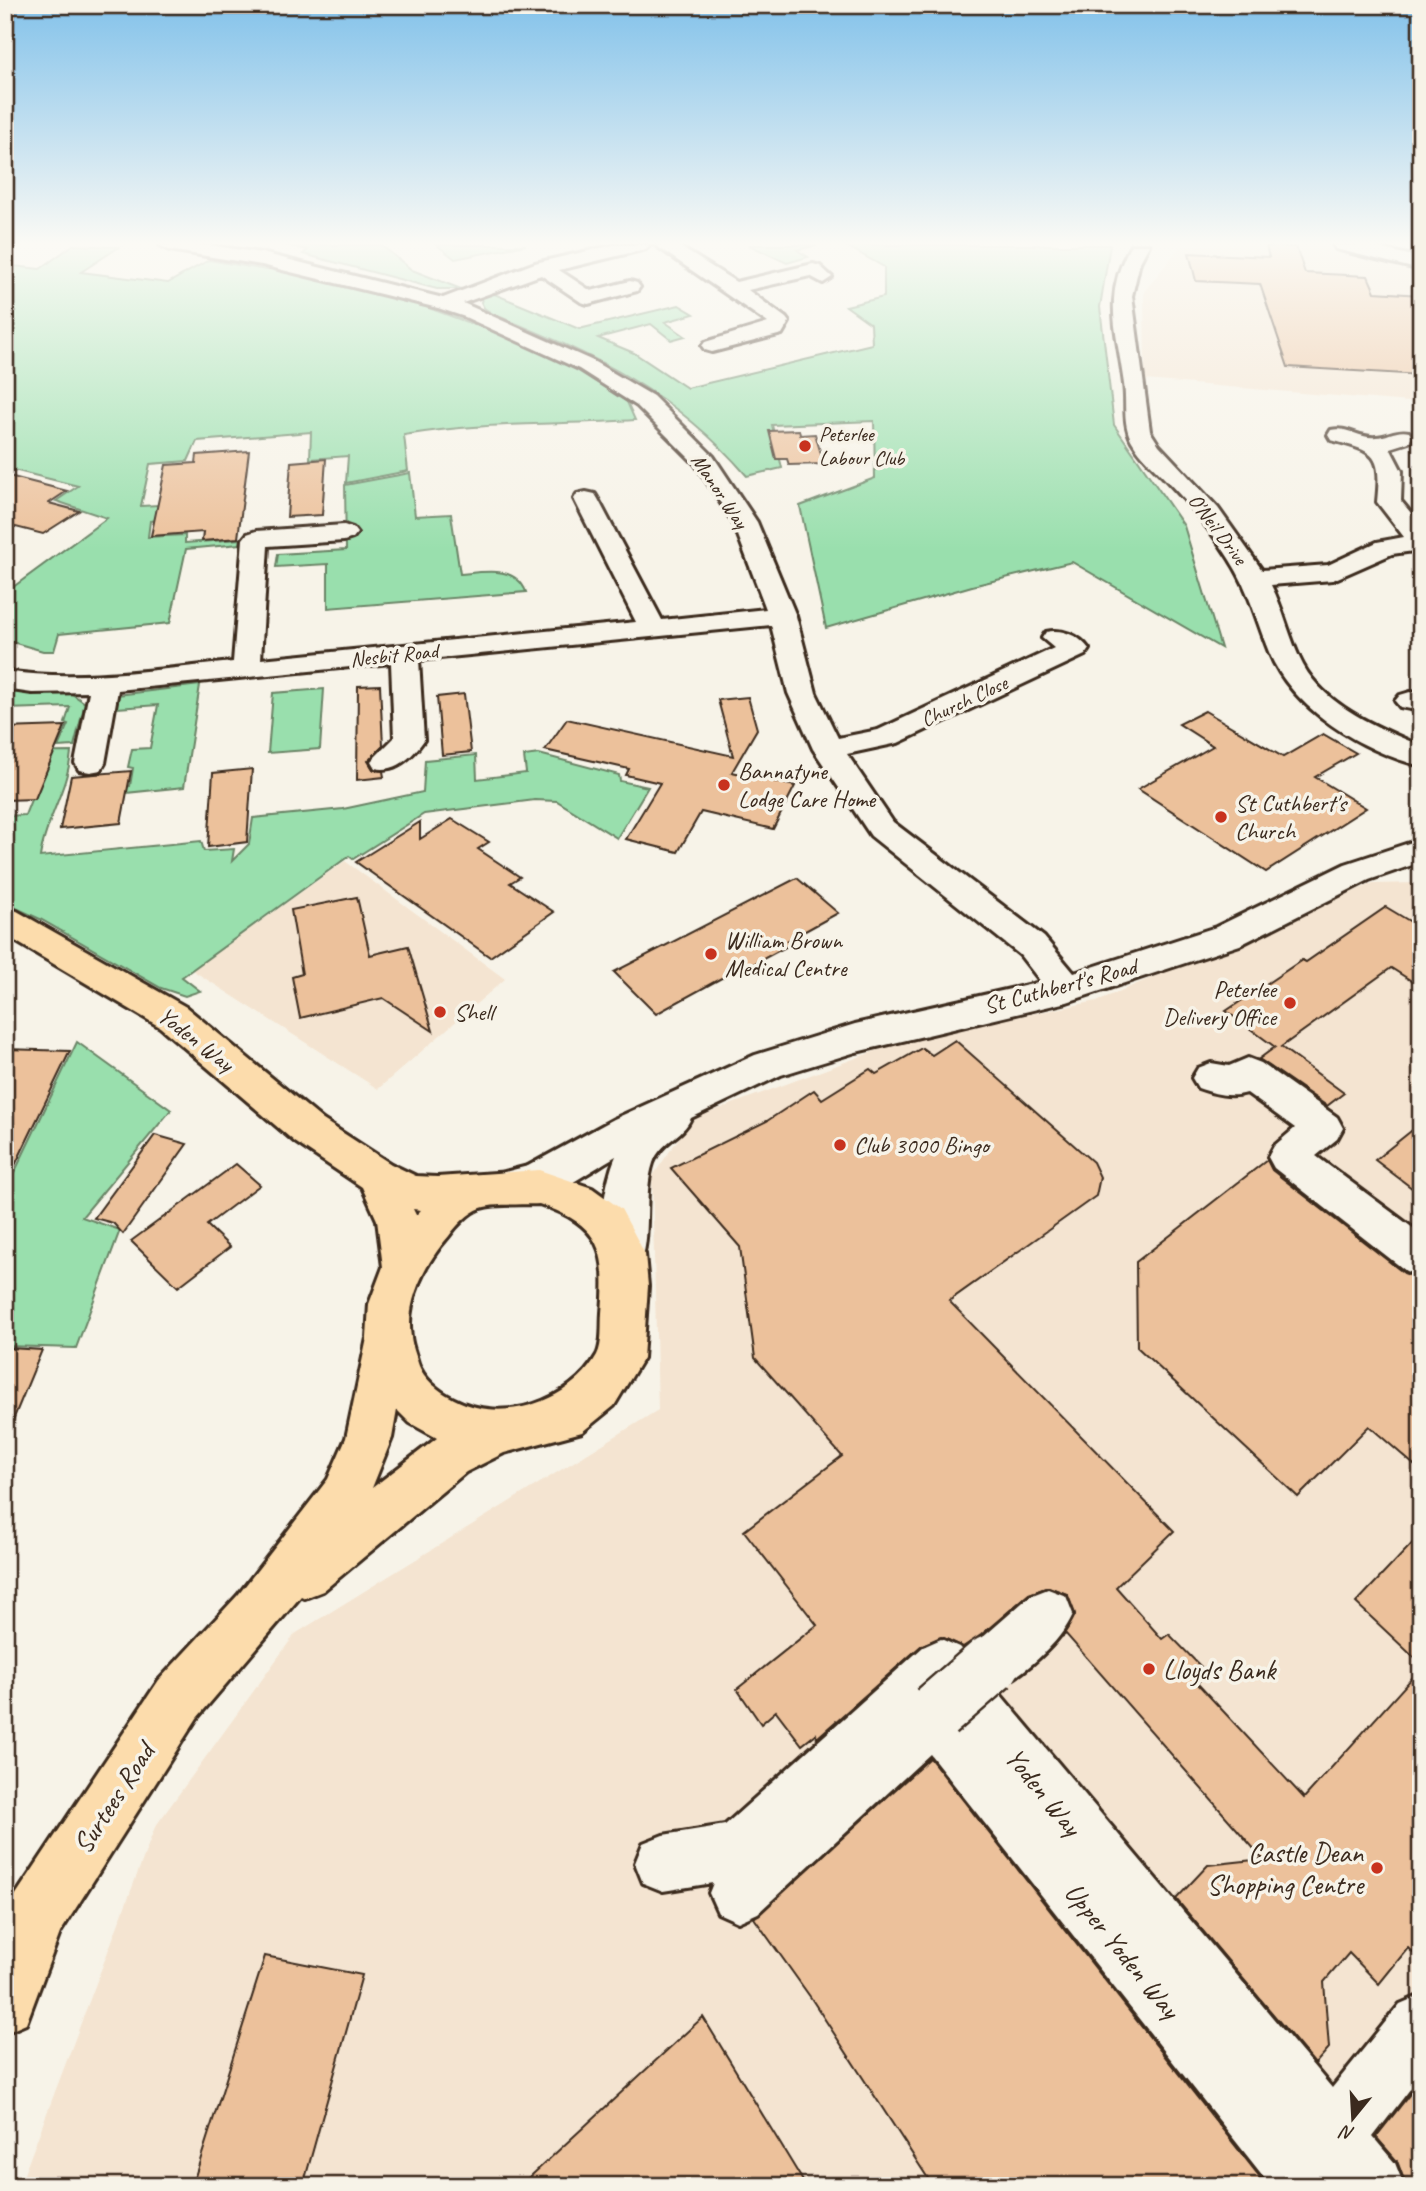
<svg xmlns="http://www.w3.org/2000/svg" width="1426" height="2191" font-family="Caveat,sans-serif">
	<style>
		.built { fill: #f4e4d1 }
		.green { fill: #99dfad; stroke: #6a8466; stroke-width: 2 }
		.building { fill: #ecc19b; stroke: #3b2a1e; stroke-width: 2 }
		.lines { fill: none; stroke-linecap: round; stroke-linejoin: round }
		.minor-casing { stroke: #3b2a1e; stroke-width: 6 }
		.major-casing { stroke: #3b2a1e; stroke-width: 6 }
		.minor { fill: #f7f3e8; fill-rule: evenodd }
		.major { fill: #fcdcac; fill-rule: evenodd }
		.minor-bridge-casing { stroke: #3b2a1e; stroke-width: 62; stroke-linecap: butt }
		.minor-bridge { stroke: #f7f3e8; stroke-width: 57 }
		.poi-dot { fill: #c8321e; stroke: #f7f3e8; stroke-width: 2.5 }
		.labels { text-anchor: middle; stroke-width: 7; stroke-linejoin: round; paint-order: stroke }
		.far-poi-label { font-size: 21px; fill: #3b2a1e; stroke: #f7f3e8; text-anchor: start }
		.far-street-label { font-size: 21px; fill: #3b2a1e; stroke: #f7f3e8 }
		.poi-label { font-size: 24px; fill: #3b2a1e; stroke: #f7f3e8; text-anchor: start }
		.street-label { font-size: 24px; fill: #3b2a1e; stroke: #f7f3e8 }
		.near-poi-label { font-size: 28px; fill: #3b2a1e; stroke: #f7f3e8; text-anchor: start }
		.near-street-label { font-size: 28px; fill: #3b2a1e; stroke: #f7f3e8 }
	</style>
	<rect width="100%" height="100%" fill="#f7f3e8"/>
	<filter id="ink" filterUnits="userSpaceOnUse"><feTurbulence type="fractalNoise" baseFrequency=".0143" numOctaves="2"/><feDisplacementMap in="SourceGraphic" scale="14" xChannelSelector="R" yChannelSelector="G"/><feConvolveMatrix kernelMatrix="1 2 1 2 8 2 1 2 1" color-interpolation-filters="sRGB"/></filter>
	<g filter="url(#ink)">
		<g class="built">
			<polygon points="1198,245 1318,245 1421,267 1421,403 1145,380 1144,292 1180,247"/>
			<polygon points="345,861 505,979 378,1089 192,970"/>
			<polygon points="1421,883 1421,2186 24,2186 24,2174 155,1827 295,1634 658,1410 652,1177 692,1119 910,1038 1097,1001 1371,884"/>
		</g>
		<g class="green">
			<path d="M73 245 119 247 81 272 168 283 209 260 267 270 275 266 418 304 505 336 577 369 627 402 635 420C558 425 481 422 404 435L408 471 346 483 348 456 310 459 311 432 197 441 188 461 150 464 141 506 196 503 194 517 150 521 148 537 185 535V543L241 539 240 544 186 549 170 623 59 634 54 651H43L5 640V593L107 518 56 501 78 486 5 468V265L40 269Z"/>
			<polygon points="285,245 381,245 412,270 461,289 437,289 303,254 308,250"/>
			<polygon points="437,245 526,245 455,259"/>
			<polygon points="749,245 817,245 797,250 808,257 787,263"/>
			<path d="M845 245H1110L1100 307 1114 425 1184 526 1221 648 1072 562 972 586 826 628 800 506 875 478 874 421 772 425 782 468 747 476C674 391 594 355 493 314L484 308 481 302 483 297 492 293 579 329 679 305 694 314 665 322 685 336 671 340 651 324 598 338 634 353 687 388 872 344 871 324 846 306 884 297V267Z"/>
			<path d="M410 473 415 516 451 514 460 574C484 572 516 565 526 592L328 608V564L276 567 278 554 346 550 345 485Z"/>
			<polygon points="200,685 184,787 67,799 70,792 130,786 133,768 128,767 132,749 150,748 158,705 117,708 114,706 117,695"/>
			<polygon points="324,689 320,749 268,753 273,693"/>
			<polygon points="5,692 72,694 85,703 74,746 58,747 68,724 65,723 70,707 5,709"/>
			<path d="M71 752C68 789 45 821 40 857L201 841 204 851 234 849 232 861 249 844 253 818 343 809 423 792 425 760 476 755 477 779 526 773 524 756 539 754 619 775 620 781 648 787 617 838 557 801 535 800 424 814 353 859 349 856 182 977 200 991 185 996 161 988 40 919 5 903V816L25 815 45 764 5 753Z"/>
			<polygon points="77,1042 171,1110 82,1217 120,1230 76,1348 5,1346 5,1192"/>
		</g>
		<g class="building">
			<polygon points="1266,246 1296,247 1305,273 1368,276 1375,292 1421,295 1421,375 1288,367 1260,284 1196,281 1189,253 1269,257"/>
			<polygon points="799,430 800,435 815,434 824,464 789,465 787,459 776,459 769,431"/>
			<polygon points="249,451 238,538 202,541 203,532 151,536 166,465 196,463 197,455"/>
			<polygon points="326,459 322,515 287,517 291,462"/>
			<polygon points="5,475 67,491 49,503 79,511 43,534 12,526 5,530"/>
			<polygon points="380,685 383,746 368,761 373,769 383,771 384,777 357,780 358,686"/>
			<polygon points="464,694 471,752 442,755 437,697"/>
			<polygon points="748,697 757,729 732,772 795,786 773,829 701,812 678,852 626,839 660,783 626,775 629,769 545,750 567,719 733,756 718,700"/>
			<polygon points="1205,711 1283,757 1323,734 1356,753 1315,777 1366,808 1266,872 1138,789 1213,746 1179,724"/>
			<polygon points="65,726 35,799 5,800 5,728"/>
			<polygon points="252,769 247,842 208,847 213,773"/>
			<polygon points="131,771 121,823 60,829 71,776"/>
			<polygon points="452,819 489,842 478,849 520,877 510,883 554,912 490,957 356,862 420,822 420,839"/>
			<polygon points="797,878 838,913 787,941 791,944 750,966 747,964 656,1014 614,972"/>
			<polygon points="357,897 370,955 408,946 433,1031 383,998 300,1018 292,977 302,974 291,910"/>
			<polygon points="1386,907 1421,928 1421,987 1391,968 1281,1047 1344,1093 1327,1106 1259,1059 1275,1047 1226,1011 1302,960 1306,962"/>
			<polygon points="955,1040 1093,1162 1100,1177 1096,1196 949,1301 1174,1531 1116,1587 1162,1639 1169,1634 1207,1673 1197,1683 1304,1798 1421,1668 1421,1961 1408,1948 1379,1984 1349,1953 1324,1982 1329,2048 1315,2064 1176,1899 1208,1865 1263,1859 1066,1634 1062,1637 1075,1615 1067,1594 1049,1587 1029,1594 981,1635 963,1647 942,1637 922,1645 817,1738 816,1734 802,1745 776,1711 761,1724 737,1689 817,1625 744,1531 842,1456 755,1358 740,1247 671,1168 767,1121 814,1090 822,1099 870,1069 876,1074 922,1048 932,1055"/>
			<polygon points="5,1049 70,1051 5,1186"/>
			<polygon points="1421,1123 1421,1195 1375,1160"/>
			<polygon points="155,1135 187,1144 123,1234 113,1223 94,1218"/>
			<polygon points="1267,1160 1272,1170 1404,1273 1421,1279 1421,1471 1369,1426 1298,1497 1137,1347 1136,1262"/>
			<polygon points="236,1164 260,1185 207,1225 230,1247 178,1287 131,1241"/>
			<polygon points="10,1348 42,1350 6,1437 5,1359"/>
			<polygon points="1421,1534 1421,1664 1356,1603"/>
			<polygon points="930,1758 1267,2186 933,2186 811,1998 754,1918"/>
			<polygon points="265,1956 362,1975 303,2186 192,2186"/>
			<polygon points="703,2017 806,2186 520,2186"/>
			<polygon points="1421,2080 1421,2186 1411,2186 1403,2177 1397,2161 1376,2137"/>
		</g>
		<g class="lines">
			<defs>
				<g id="minor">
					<path d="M160 245H208L262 253 443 298 535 263 614 245H649L646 249 559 270 591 291 630 281 637 283 640 287 637 291 588 304 581 302 541 275 463 303 593 361 653 396 713 456 757 522 796 616 816 693 838 738 878 730 1054 648 1042 638 1046 632C1062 628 1080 636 1089 649L1085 655 898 743 847 754 893 822 1044 937 1074 973 1216 927 1345 864 1421 839V862L1369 880 1240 945 1067 1002 856 1052 781 1075 691 1118C683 1137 660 1142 653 1163 642 1196 653 1238 639 1267L624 1272 609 1267C596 1240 604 1183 616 1156 580 1177 532 1215 489 1200L483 1188 489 1176 528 1166 614 1119 755 1055 855 1024 1041 982 1020 955 871 836 813 749 788 693 771 625 419 660 424 740C412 757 396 773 375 768L371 761 394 738 391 663 118 690 105 763 101 770 90 772 79 770 75 763 89 692 32 693 5 689V671C80 682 158 669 233 662L243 539 247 534 256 531 344 525 353 528 357 533 353 538 344 541 268 546 261 659 636 622 574 499 577 494 586 492 595 494 598 499 662 620 766 609 733 522 696 465 637 406 579 369 465 317 438 308 262 265 169 250Z"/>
					<polygon points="655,245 677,245 736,282 813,264 820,266 832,277 823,283 810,276 748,290 786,318 789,322 782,334 712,352 705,350 702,346 705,342 768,323"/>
					<path d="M1131 245H1149L1140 262 1132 296 1150 431 1159 445 1218 508 1262 570 1328 565 1377 542 1404 537 1377 502C1382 453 1376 452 1331 440L1328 435 1331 430C1347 426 1360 439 1376 437 1388 437 1396 429 1409 432L1412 437 1409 442 1390 448 1402 471 1401 501 1421 525V550L1392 554 1333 580 1271 585C1284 610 1289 639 1303 665 1326 707 1379 728 1421 746V766C1362 751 1293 710 1269 652 1256 620 1249 589 1230 560 1212 531 1190 505 1167 481 1155 468 1141 457 1132 441 1122 422 1127 404 1124 384 1117 330 1102 296 1131 245Z"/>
					<polygon points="1333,245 1367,245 1421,258 1421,270 1336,249"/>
					<polygon points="1410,692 1421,693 1421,711 1400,707 1395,701 1400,695"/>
					<path d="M1248 1058 1261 1063 1337 1117 1343 1128 1337 1139 1316 1156 1421 1234V1276L1406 1271 1274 1168 1268 1157 1274 1146 1295 1128 1247 1093C1230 1098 1215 1094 1198 1088L1192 1078 1198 1068 1211 1063 1229 1066Z"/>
					<path d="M1048 1589 1066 1596 1073 1614C1062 1641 1022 1677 995 1688L1332 2088 1400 2004 1421 1995V2075L1373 2137 1395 2163 1404 2186H1271L930 1754 758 1913 738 1922 718 1913 709 1893 713 1883 663 1891 643 1883 635 1863 643 1843 663 1835 725 1825 923 1647 941 1639 959 1647 968 1657 973 1646 1030 1596Z"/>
				</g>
				<path id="major" d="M5 907 17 911 186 1007 323 1120 391 1164 416 1176 437 1177 539 1170 592 1188 621 1209 645 1254 648 1286 643 1358 614 1406 582 1432 504 1453 466 1472 323 1591 305 1598 301 1596 197 1718 60 1933 26 2024 5 2033V1922L15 1896 159 1680 238 1595 328 1479 346 1438 367 1338 369 1304 383 1267 377 1220 362 1187 295 1142 160 1027 5 935ZM539 1204C602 1225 607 1251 602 1313 601 1325 603 1344 597 1355 571 1401 503 1425 454 1399 440 1392 423 1379 418 1363 416 1355 412 1346 411 1337 405 1301 426 1262 449 1236 456 1226 469 1212 481 1208 494 1203 524 1205 539 1204ZM413 1209 421 1210 416 1215ZM397 1410 410 1423 437 1438 372 1488 392 1438Z"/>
			</defs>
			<use href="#minor" class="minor-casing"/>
			<use href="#major" class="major-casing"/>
			<use href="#minor" class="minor"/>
			<use href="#major" class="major"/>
			<defs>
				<polyline id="minor-bridge" points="936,1712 991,1664"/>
			</defs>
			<use href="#minor-bridge" class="minor-bridge-casing"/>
			<use href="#minor-bridge" class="minor-bridge"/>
		</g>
	</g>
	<linearGradient id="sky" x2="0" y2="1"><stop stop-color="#83c2ea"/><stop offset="0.44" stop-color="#fbfaf5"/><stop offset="1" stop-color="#fbfaf5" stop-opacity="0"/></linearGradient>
	<rect width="1426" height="552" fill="url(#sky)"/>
	<g class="poi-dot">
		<circle cx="805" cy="446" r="7"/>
		<circle cx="724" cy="785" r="7"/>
		<circle cx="1221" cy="817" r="7"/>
		<circle cx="711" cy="954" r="7"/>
		<circle cx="1290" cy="1003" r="7"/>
		<circle cx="440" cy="1012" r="7"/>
		<circle cx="840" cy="1145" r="7"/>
		<circle cx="1149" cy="1669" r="7"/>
		<circle cx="1377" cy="1868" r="7"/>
	</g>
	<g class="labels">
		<g class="far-poi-label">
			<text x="819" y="441">Peterlee<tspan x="819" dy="24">Labour Club</tspan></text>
		</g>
		<g class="far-street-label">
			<text transform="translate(720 491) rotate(56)" y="7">Manor Way</text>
			<text transform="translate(1218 529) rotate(53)" y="7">O'Neil Drive</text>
			<text transform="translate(394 655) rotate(-6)" y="7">Nesbit Road</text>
			<text transform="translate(964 701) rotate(-25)" y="7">Church Close</text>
		</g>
		<g class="poi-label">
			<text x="738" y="779">Bannatyne<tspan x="738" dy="28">Lodge Care Home</tspan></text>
			<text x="1235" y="811">St Cuthbert's<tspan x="1235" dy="28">Church</tspan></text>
			<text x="725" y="948">William Brown<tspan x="725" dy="28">Medical Centre</tspan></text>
			<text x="1276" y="997" text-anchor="end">Peterlee<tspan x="1276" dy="28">Delivery Office</tspan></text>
			<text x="454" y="1020">Shell</text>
			<text x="854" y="1153">Club 3000 Bingo</text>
		</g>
		<g class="street-label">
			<text transform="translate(1060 986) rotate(-15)" y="8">St Cuthbert's Road</text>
			<text transform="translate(196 1039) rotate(38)" y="8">Yoden Way</text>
		</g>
		<g class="near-poi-label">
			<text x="1163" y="1679">Lloyds Bank</text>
			<text x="1363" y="1862" text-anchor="end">Castle Dean<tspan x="1363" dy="32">Shopping Centre</tspan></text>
		</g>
		<g class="near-street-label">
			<text transform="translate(1044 1791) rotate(51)" y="10">Yoden Way</text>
			<text transform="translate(113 1798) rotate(-57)" y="10">Surtees Road</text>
			<text transform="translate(1123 1950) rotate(51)" y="10">Upper Yoden Way</text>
		</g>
	</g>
	<rect width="1426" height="2191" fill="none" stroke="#f7f3e8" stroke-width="28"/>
	<rect x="14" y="14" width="1398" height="2163" fill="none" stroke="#3b2a1e" stroke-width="2.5" filter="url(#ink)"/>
	<g transform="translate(1353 2118) rotate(198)" stroke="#f7f3e8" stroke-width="5" paint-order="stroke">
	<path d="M0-5L12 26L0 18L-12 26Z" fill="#3b2a1e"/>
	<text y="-10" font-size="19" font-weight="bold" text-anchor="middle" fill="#3b2a1e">N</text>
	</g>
</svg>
